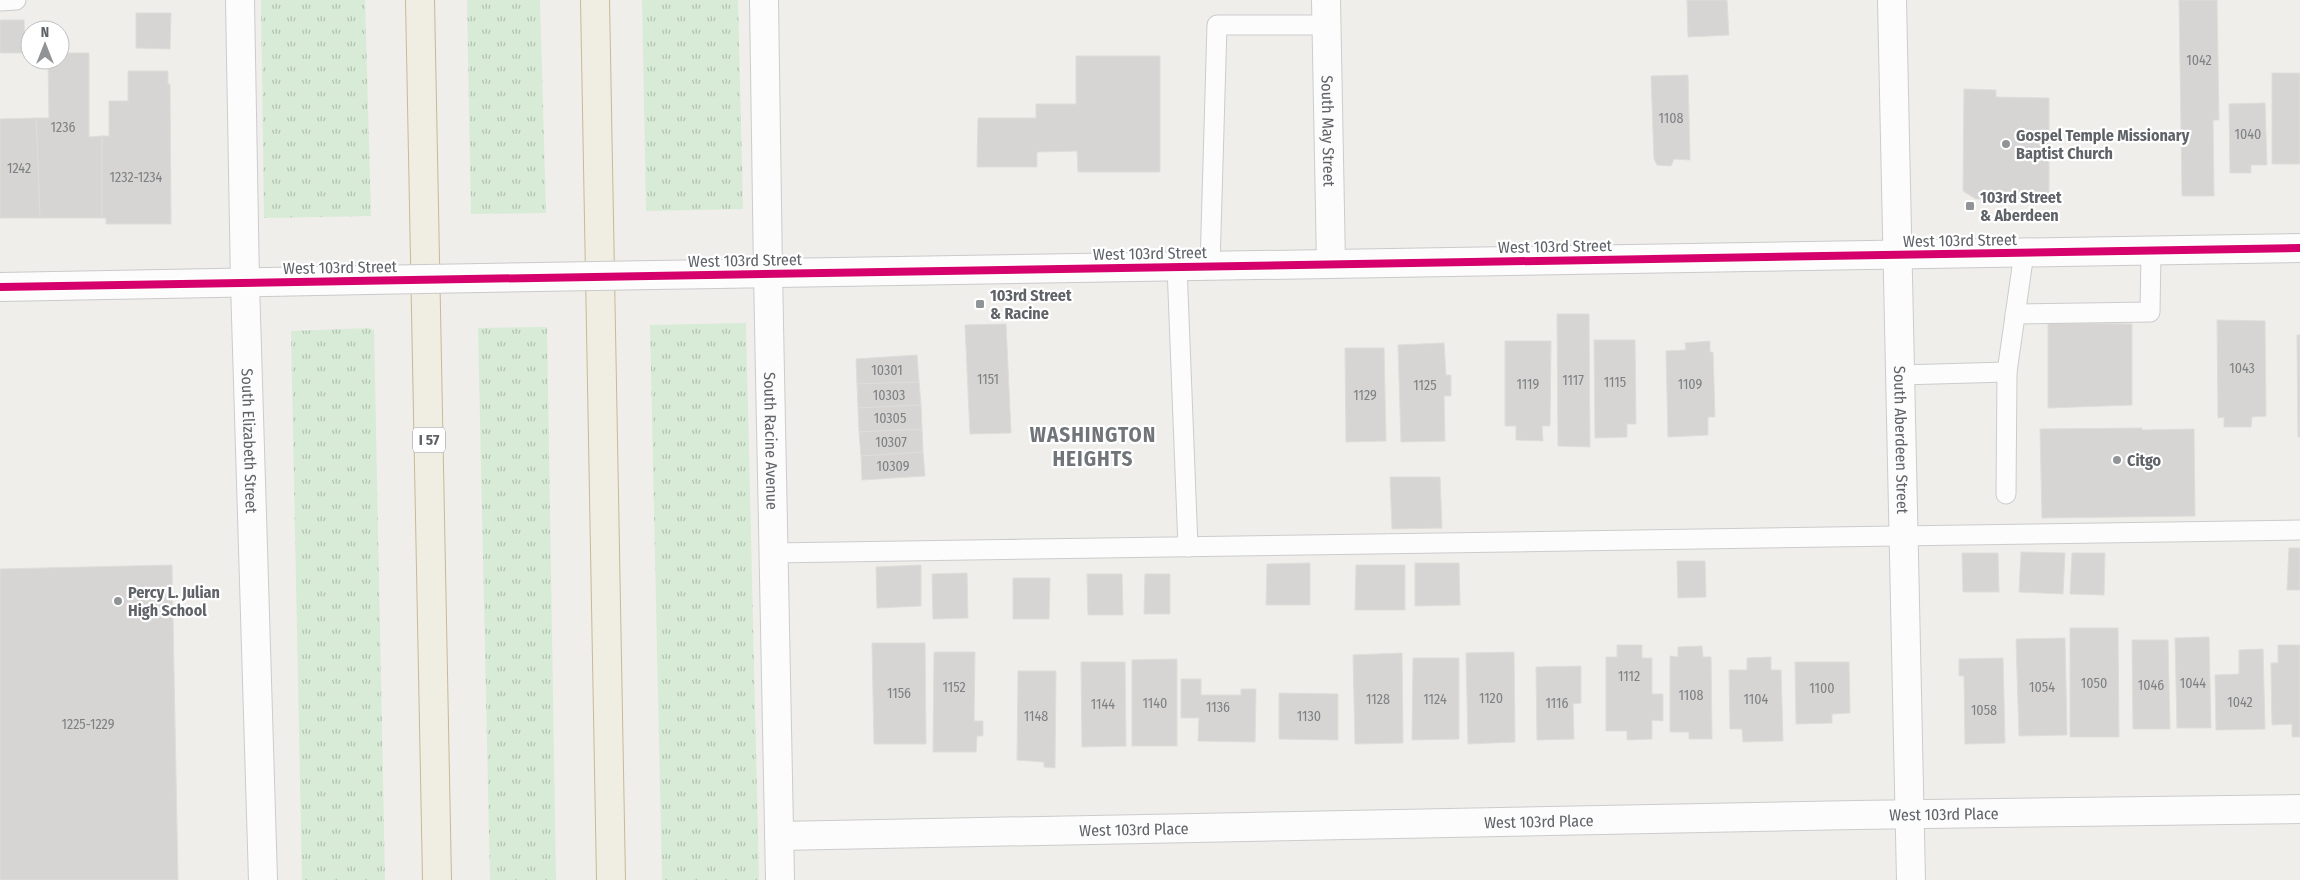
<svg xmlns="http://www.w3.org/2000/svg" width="2300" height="880" font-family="'Fira Sans Condensed',sans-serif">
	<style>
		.grass { fill: url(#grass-tufts) }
		.building { fill: #d6d5d3; stroke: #deddd9 }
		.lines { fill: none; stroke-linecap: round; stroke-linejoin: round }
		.service-casing { stroke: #cbcccc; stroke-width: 21 }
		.minor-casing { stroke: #cbcccc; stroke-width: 30 }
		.tertiary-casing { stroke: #cbcccc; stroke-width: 30 }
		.secondary-casing { stroke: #cacacb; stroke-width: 30 }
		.motorway-casing { stroke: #c8b996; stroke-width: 30 }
		.service { stroke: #fdfcfc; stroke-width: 19 }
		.minor { stroke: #fdfcfc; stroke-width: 28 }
		.tertiary { stroke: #fdfcfc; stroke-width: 28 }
		.secondary { stroke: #fdfcfc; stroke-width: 28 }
		.motorway { stroke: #f0ede3; stroke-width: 28 }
		.secondary-bridge-casing { stroke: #cacacb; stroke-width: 30; stroke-linecap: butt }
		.secondary-bridge { stroke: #fdfcfc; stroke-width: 28 }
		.cycleway-casing { stroke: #fff; stroke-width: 11 }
		.cycleway { stroke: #d6006c; stroke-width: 8 }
		.poi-dot { fill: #919496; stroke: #fff; stroke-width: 2 }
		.labels { text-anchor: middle; stroke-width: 4.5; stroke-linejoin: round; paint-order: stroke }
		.number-label { font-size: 14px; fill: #7e8184 }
		.shield { fill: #fff; stroke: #8f9295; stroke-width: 1 }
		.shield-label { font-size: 15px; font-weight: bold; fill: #5f6368 }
		.street-label { font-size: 16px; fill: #5f6368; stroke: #fff }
		.poi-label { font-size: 16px; font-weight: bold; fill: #5f6368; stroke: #fff; text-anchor: start }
		.district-label { font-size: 21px; font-weight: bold; letter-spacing: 1px; fill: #70757a; stroke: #fff }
	</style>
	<defs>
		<pattern id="grass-tufts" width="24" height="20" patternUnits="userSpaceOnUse" patternTransform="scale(1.25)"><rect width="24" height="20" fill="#d8ebd6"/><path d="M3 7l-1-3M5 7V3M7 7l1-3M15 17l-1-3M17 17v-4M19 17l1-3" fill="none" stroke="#b2c2b1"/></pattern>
	</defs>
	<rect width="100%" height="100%" fill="#efeeea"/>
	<g class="grass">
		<polygon points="261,0 365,0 371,216 264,218"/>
		<polygon points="467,0 540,0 546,213 471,214"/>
		<polygon points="642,0 738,0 743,209 646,211"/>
		<polygon points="746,323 759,880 662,880 650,325"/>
		<polygon points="547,327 556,880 490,880 478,328"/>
		<polygon points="369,328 374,330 385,880 302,880 291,331"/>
	</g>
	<g class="building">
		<polygon points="1687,0 1727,0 1729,35 1688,37"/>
		<polygon points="2179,0 2217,0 2219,120 2213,120 2214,196 2182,196"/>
		<polygon points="136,13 171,13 170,49 136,48"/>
		<polygon points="0,20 24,20 25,53 0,53"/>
		<polygon points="60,53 89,53 89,137 102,136 102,218 40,218 36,118 49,118 48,60 60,60"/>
		<polygon points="1076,56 1160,56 1160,172 1078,172 1077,151 1037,152 1037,167 977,167 978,118 1036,118 1036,104 1076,104"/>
		<polygon points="128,71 168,71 168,84 170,84 171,224 106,224 106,218 102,218 102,136 109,136 109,101 128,101"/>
		<rect x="2272" y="73" width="28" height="91"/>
		<polygon points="1688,75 1690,160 1674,159 1671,166 1657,165 1654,159 1651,76"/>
		<polygon points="1964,89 1996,90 1996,97 2049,98 2049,199 1976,199 1963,191"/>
		<polygon points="2265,103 2267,165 2251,165 2251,173 2230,173 2229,104"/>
		<polygon points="36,118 40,218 0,218 0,119"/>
		<polygon points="1557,314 1589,314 1590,447 1558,446"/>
		<polygon points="2217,320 2265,321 2266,416 2252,417 2251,427 2224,427 2224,417 2218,418"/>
		<polygon points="2048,323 2132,324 2132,405 2048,408"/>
		<polygon points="1006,324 1011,433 970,434 965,325"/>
		<polygon points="2297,335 2300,335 2300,437 2298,437"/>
		<polygon points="1594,340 1635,340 1636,424 1627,424 1627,437 1595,438"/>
		<polygon points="1505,341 1551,341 1550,426 1542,426 1543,441 1516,440 1516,426 1505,426"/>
		<polygon points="1710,341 1710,352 1713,352 1715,417 1708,417 1708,435 1668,437 1666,351 1686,350 1685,343"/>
		<polygon points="1444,343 1446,375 1451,375 1451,396 1444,396 1445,441 1401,442 1398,345"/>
		<polygon points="1345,348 1384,348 1386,441 1346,442"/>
		<polygon points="917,355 919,382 857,384 856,359"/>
		<polygon points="919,382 921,405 858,408 857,384"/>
		<polygon points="921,405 922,429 859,432 858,408"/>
		<polygon points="2142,428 2142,430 2194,429 2195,516 2042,518 2040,429"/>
		<polygon points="922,429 923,452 861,456 859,432"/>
		<polygon points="923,452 925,476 862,480 861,456"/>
		<polygon points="1390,477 1440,477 1442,528 1392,529"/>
		<polygon points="2289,548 2300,548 2300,590 2287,590"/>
		<polygon points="2021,552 2065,553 2063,594 2019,592"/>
		<polygon points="1962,553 1998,553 1999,592 1963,592"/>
		<polygon points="2072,553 2105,553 2104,595 2070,594"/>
		<polygon points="1677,561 1705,561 1706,597 1678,598"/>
		<polygon points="1310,563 1310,605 1266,605 1267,564"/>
		<polygon points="1415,563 1459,563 1460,605 1415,606"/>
		<polygon points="172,565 178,880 0,880 0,569"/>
		<polygon points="921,565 921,606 877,608 876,567"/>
		<polygon points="1356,565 1405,565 1405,610 1355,610"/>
		<polygon points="967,573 968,618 933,619 932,574"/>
		<polygon points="1087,574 1122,574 1123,615 1088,615"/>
		<polygon points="1145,574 1170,574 1170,614 1144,614"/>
		<polygon points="1013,578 1050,578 1049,619 1013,619"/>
		<polygon points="2070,628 2118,628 2119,737 2070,737"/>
		<polygon points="2209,637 2211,728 2177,728 2175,638"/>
		<polygon points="2065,638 2067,735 2019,736 2016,639"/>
		<polygon points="2132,640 2168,640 2170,729 2133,729"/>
		<polygon points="872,643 925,643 926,744 874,744"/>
		<polygon points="1617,645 1642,645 1642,658 1652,658 1652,694 1663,694 1663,721 1652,720 1652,739 1627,740 1627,731 1606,731 1606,657 1617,657"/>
		<polygon points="2278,645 2300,645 2300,737 2292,737 2292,724 2272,725 2271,663 2278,663"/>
		<polygon points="1702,646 1703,657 1711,657 1712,739 1689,739 1689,732 1670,732 1670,656 1678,657 1678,647"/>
		<polygon points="2263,649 2265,729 2216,730 2215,675 2239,674 2239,650"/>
		<polygon points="934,652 975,652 974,721 983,721 983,736 977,736 976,752 933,752"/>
		<polygon points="1514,652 1515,742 1468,744 1466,653"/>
		<polygon points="1402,653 1403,743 1355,744 1353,655"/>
		<polygon points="1771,657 1771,670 1781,670 1783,741 1743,742 1742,729 1730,729 1729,670 1747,670 1747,658"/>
		<polygon points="1413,658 1459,658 1459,739 1412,740"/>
		<polygon points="2003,658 2005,743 1965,744 1964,676 1959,676 1959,659"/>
		<polygon points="1177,659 1177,746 1132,746 1132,660"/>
		<polygon points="1081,662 1125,662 1126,746 1082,747"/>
		<polygon points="1795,662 1849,662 1850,713 1832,714 1832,723 1796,724"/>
		<polygon points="1581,666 1581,703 1573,704 1574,739 1537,740 1536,667"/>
		<polygon points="1018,671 1056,671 1055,768 1044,767 1044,762 1017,760"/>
		<polygon points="1181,679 1201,679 1201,695 1241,695 1241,689 1256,689 1255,742 1198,741 1199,718 1181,718"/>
		<polygon points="1279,693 1338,694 1338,740 1279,739"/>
	</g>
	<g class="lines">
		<defs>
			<g id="service">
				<polyline points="0,1 16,0"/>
				<polyline points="1177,266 1188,547"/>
				<polyline points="1210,266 1217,25 1327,25"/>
				<polyline points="2015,314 2150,312 2151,251"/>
				<polyline points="1900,375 2007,372 2024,253"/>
				<polyline points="2006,494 2007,372"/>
				<polyline points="773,553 2300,530"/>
			</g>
			<g id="minor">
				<path id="s1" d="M1326 0 1331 264"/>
				<path id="s2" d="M1892 0 1911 880"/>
				<path id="s3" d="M768 273 780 880"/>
				<path id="s4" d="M245 283 263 880"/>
				<path id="s5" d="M779 836 1856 815 2300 809"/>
			</g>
			<g id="tertiary">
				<polyline points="240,0 245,283"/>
				<polyline points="764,0 768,273"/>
			</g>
			<g id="secondary">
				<polyline points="654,275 2300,248"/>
				<polyline points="0,287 368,280"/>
			</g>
			<g id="motorway">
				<polyline points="420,0 437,880"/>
				<polyline points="595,0 611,880"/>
			</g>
		</defs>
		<use href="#service" class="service-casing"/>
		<use href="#minor" class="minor-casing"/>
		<use href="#tertiary" class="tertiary-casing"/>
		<use href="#secondary" class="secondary-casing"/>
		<use href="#motorway" class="motorway-casing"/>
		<use href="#service" class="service"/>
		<use href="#minor" class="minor"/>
		<use href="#tertiary" class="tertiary"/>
		<use href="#secondary" class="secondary"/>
		<use href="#motorway" class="motorway"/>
		<defs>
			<polyline id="secondary-bridge" points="368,280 654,275"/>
		</defs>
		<use href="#secondary-bridge" class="secondary-bridge-casing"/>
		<use href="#secondary-bridge" class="secondary-bridge"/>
		<defs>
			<polyline id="cycleway" points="0,287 2300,248"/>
		</defs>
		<use href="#cycleway" class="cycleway-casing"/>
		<use href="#cycleway" class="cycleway"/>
	</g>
	<g class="poi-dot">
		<circle cx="2006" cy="144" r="5"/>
		<rect x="1965" y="201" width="10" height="10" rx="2.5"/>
		<rect x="975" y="299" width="10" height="10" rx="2.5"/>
		<circle cx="2117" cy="460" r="5"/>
		<circle cx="118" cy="601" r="5"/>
	</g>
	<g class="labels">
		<g class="number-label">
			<text x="2199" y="65">1042</text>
			<text x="1671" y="123">1108</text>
			<text x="63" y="132">1236</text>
			<text x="2248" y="139">1040</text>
			<text x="19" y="173">1242</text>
			<text x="136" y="182">1232-1234</text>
			<text x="2242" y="373">1043</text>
			<text x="887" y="375">10301</text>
			<text x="988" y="384">1151</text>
			<text x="1573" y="385">1117</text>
			<text x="1615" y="387">1115</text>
			<text x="1528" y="389">1119</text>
			<text x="1690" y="389">1109</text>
			<text x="1425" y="390">1125</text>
			<text x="889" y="400">10303</text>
			<text x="1365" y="400">1129</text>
			<text x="890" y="423">10305</text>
			<text x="891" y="447">10307</text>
			<text x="893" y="471">10309</text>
			<text x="1629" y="681">1112</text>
			<text x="2094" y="688">1050</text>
			<text x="2193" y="688">1044</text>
			<text x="2151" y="690">1046</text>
			<text x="954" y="692">1152</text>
			<text x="2042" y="692">1054</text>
			<text x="1822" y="693">1100</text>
			<text x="899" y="698">1156</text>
			<text x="1691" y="700">1108</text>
			<text x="1491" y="703">1120</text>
			<text x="1378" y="704">1128</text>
			<text x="1435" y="704">1124</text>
			<text x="1756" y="704">1104</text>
			<text x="2240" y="707">1042</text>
			<text x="1155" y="708">1140</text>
			<text x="1557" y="708">1116</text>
			<text x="1103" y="709">1144</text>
			<text x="1218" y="712">1136</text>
			<text x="1984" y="715">1058</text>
			<text x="1036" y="721">1148</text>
			<text x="1309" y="721">1130</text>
			<text x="88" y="729">1225-1229</text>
		</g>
		<rect class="shield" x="413" y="427.5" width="32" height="25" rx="4"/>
		<g class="shield-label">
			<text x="429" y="445">I 57</text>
		</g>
		<g class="street-label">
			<text dy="6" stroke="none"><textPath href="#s1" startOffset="131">South May Street</textPath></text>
			<text transform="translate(1960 240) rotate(-1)" y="6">West 103rd Street</text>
			<text transform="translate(1555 246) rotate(-1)" y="6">West 103rd Street</text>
			<text transform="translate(1150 253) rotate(-1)" y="6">West 103rd Street</text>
			<text transform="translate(745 260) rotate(-1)" y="6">West 103rd Street</text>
			<text transform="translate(340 267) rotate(-1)" y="6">West 103rd Street</text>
			<text dy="6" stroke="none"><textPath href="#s4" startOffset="158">South Elizabeth Street</textPath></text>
			<text dy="6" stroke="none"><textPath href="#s3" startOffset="168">South Racine Avenue</textPath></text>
			<text dy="6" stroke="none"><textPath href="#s2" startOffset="440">South Aberdeen Street</textPath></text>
			<text dy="6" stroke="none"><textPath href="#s5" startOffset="1165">West 103rd Place</textPath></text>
			<text dy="6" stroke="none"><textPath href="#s5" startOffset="760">West 103rd Place</textPath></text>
			<text dy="6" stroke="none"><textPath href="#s5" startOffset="355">West 103rd Place</textPath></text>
		</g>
		<g class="poi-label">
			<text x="2016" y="141">Gospel Temple Missionary<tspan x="2016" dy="18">Baptist Church</tspan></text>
			<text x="1980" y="203">103rd Street<tspan x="1980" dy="18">&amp; Aberdeen</tspan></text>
			<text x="990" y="301">103rd Street<tspan x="990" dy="18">&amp; Racine</tspan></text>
			<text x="2127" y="466">Citgo</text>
			<text x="128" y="598">Percy L. Julian<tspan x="128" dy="18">High School</tspan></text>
		</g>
		<g class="district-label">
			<text x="1093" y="442">WASHINGTON<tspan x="1093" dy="24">HEIGHTS</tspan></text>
		</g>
	</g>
	<g transform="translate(45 45)"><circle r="24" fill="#ffffff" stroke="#bfc1c3"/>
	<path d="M0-4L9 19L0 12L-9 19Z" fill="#919496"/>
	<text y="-8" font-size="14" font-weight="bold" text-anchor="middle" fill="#5f6368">N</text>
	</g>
</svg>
